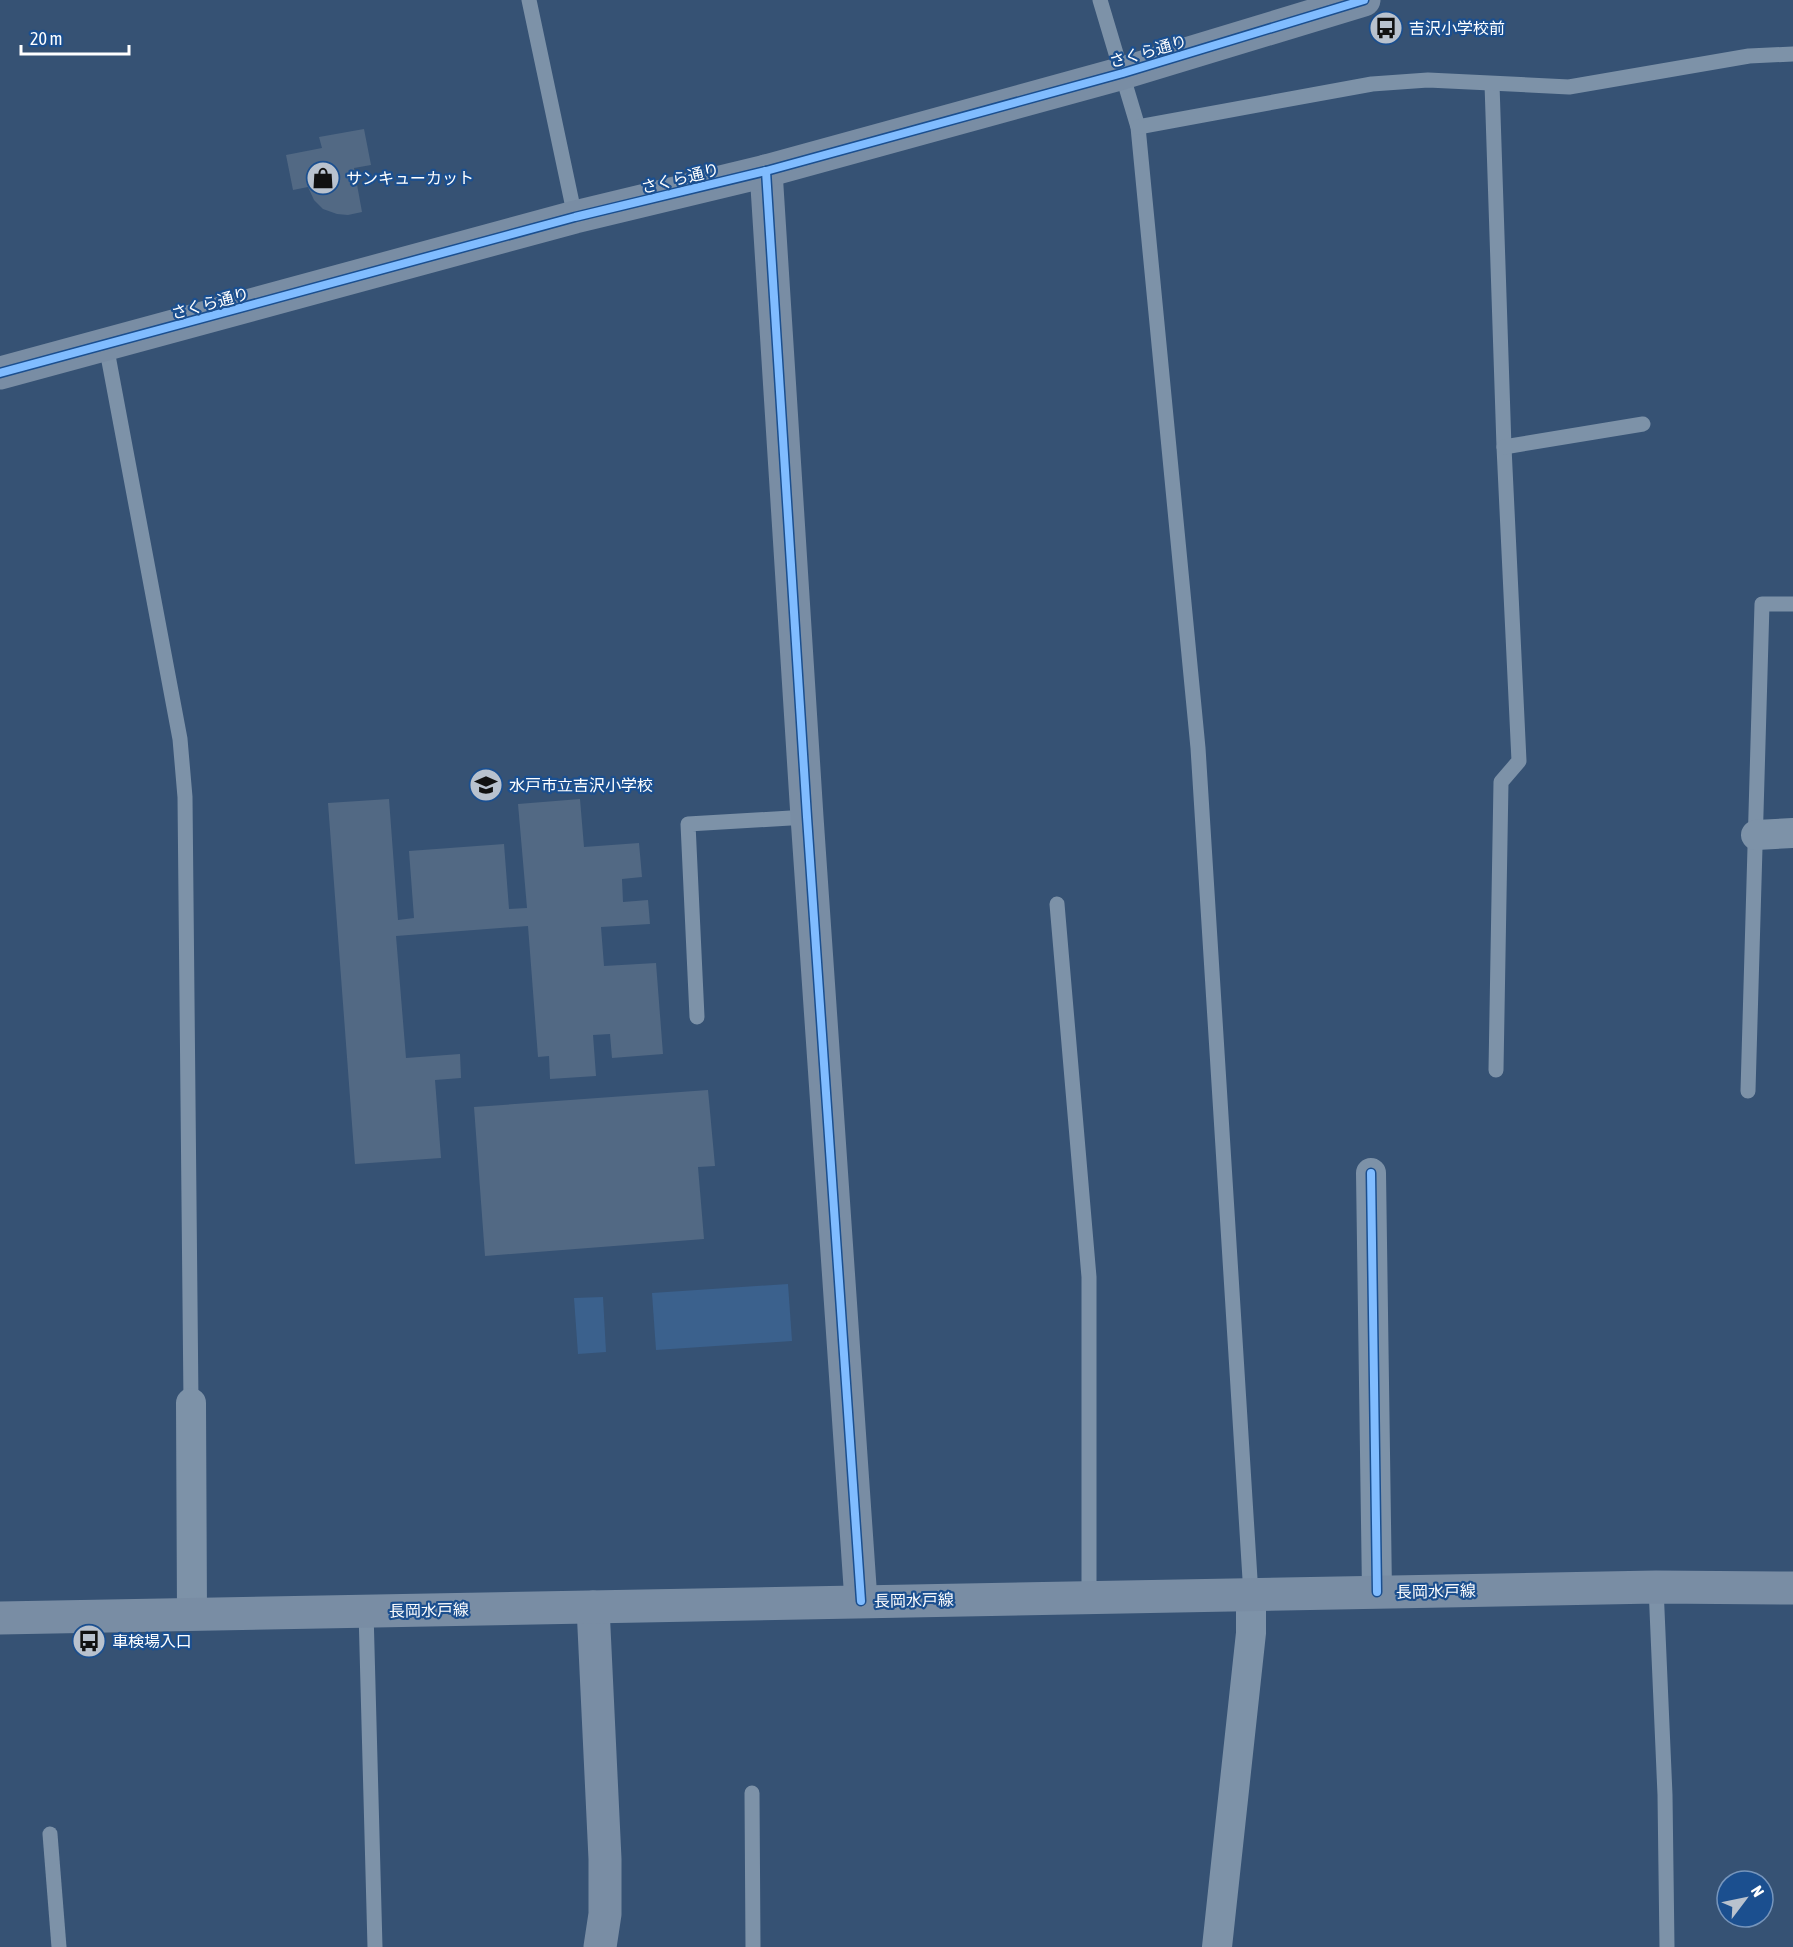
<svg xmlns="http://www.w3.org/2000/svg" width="1793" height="1947" font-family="'Asap Condensed','Noto Sans JP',sans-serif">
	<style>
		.water { fill: #3b618d }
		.building { fill: #526984 }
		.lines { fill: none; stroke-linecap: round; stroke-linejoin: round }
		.lane { stroke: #7d92a8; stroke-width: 15 }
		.street { stroke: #7d92a8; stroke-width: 30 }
		.secondary { stroke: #798da4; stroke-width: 33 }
		.cycleway-casing { stroke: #1b4f8f; stroke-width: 11 }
		.cycleway { stroke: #80bcff; stroke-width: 8 }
		.labels { text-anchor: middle; stroke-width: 4.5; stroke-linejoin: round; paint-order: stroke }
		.poi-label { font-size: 16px; fill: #fff; stroke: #1b4f8f; text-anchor: start }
		.street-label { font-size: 16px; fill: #fff; stroke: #1b4f8f }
	</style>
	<rect width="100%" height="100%" fill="#365274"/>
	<g class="water">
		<polygon points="788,1284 792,1341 656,1350 652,1293"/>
		<polygon points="603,1297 606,1352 578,1354 574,1298"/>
	</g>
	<g class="building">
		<polygon points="364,129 371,165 354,168 362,212 348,215 337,214 323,209 314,200 308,187 293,190 286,155 322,148 319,137"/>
		<polygon points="389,799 398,920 414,918 409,851 504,844 509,909 527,908 518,804 580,799 584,847 639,843 642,877 622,879 623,902 648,900 650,924 601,927 604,966 656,963 663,1054 612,1058 610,1034 593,1035 596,1076 550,1079 549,1056 538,1057 528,926 396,936 406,1058 460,1054 461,1078 435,1080 441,1158 355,1164 328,803"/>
		<polygon points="708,1090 715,1166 698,1167 704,1239 485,1256 474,1107"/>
	</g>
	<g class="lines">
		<g class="lane">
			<polyline points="529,0 575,217"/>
			<polyline points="1100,0 1138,127 1198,748 1251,1595"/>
			<polyline points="1492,84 1504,447 1519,761 1501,782 1496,1070"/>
			<polyline points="1138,127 1372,84 1428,80 1569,87 1749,56 1793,54"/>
			<polyline points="106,345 180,739 185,797 191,1403"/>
			<polyline points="1504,447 1643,424"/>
			<polyline points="1057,904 1089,1277 1089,1597"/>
			<polyline points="697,1017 688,824 807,817"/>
			<polyline points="1748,1091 1762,604 1793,604"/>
			<polyline points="1656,1587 1665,1795 1667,1947"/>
			<polyline points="366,1611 375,1947"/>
			<polyline points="752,1793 753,1947"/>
			<polyline points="50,1834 59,1947"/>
		</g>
		<g class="street">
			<polyline points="1756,835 1793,833"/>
			<polyline points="1371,1173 1377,1592"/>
			<polyline points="191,1403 192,1614"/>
			<polyline points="1217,1947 1251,1633 1251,1595"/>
		</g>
		<g class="secondary">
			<polyline points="766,171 807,817 861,1601"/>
			<polyline points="0,373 575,217 766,171 1123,73 1364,0"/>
			<polyline points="593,1607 605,1859 605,1914 600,1947"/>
			<polyline points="0,1618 1656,1587 1793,1588"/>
		</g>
		<defs>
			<g id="cycleway">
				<polyline points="766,171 807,817 861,1601"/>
				<polyline points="0,373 575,217 766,171 1123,73 1364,0"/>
				<polyline points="1371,1173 1377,1592"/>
			</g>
		</defs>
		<use href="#cycleway" class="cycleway-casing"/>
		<use href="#cycleway" class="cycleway"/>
	</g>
	<defs>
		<symbol id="bus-disc" viewBox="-11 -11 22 22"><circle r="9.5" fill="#b9c2ce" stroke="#1b4f8f"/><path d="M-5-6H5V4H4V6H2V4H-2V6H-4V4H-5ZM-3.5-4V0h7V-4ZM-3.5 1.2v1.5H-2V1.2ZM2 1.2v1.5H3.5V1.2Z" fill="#111"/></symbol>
		<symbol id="shop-disc" viewBox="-11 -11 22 22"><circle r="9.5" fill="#b9c2ce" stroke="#1b4f8f"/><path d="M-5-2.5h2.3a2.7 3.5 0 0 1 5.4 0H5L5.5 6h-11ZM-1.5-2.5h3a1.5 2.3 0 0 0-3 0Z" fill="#111"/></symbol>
		<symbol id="school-disc" viewBox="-11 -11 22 22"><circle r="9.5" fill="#b9c2ce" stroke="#1b4f8f"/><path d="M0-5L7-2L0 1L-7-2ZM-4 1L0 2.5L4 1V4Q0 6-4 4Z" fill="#111"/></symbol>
	</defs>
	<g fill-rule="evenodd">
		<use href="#bus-disc" x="1367" y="9" width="38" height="38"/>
		<use href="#shop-disc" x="304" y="159" width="38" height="38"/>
		<use href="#school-disc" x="467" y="766" width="38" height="38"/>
		<use href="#bus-disc" x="70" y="1622" width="38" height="38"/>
	</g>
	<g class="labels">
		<g class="poi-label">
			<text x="1409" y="34">吉沢小学校前</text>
			<text x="346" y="184">サンキューカット</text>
			<text x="509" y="791">水戸市立吉沢小学校</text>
			<text x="112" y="1647">車検場入口</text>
		</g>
		<g class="street-label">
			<text transform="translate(1148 51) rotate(-16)" y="6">さくら通り</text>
			<text transform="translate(680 178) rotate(-14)" y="6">さくら通り</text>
			<text transform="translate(210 303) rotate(-15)" y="6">さくら通り</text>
			<text transform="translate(1436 1591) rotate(-1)" y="6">長岡水戸線</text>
			<text transform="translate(914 1600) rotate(-1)" y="6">長岡水戸線</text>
			<text transform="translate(429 1610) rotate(-1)" y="6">長岡水戸線</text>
		</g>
	</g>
	<g transform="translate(1745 1899) rotate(58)"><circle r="28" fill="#1b4f8f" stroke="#7695bc" stroke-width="1.5"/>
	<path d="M0-4.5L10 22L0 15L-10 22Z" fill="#b9c2ce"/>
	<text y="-9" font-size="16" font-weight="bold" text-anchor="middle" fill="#ffffff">N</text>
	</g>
	<path d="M21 45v9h108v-9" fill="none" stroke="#ffffff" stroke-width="3"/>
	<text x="30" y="45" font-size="18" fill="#ffffff" stroke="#1b4f8f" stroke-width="4.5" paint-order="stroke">20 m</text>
</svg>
